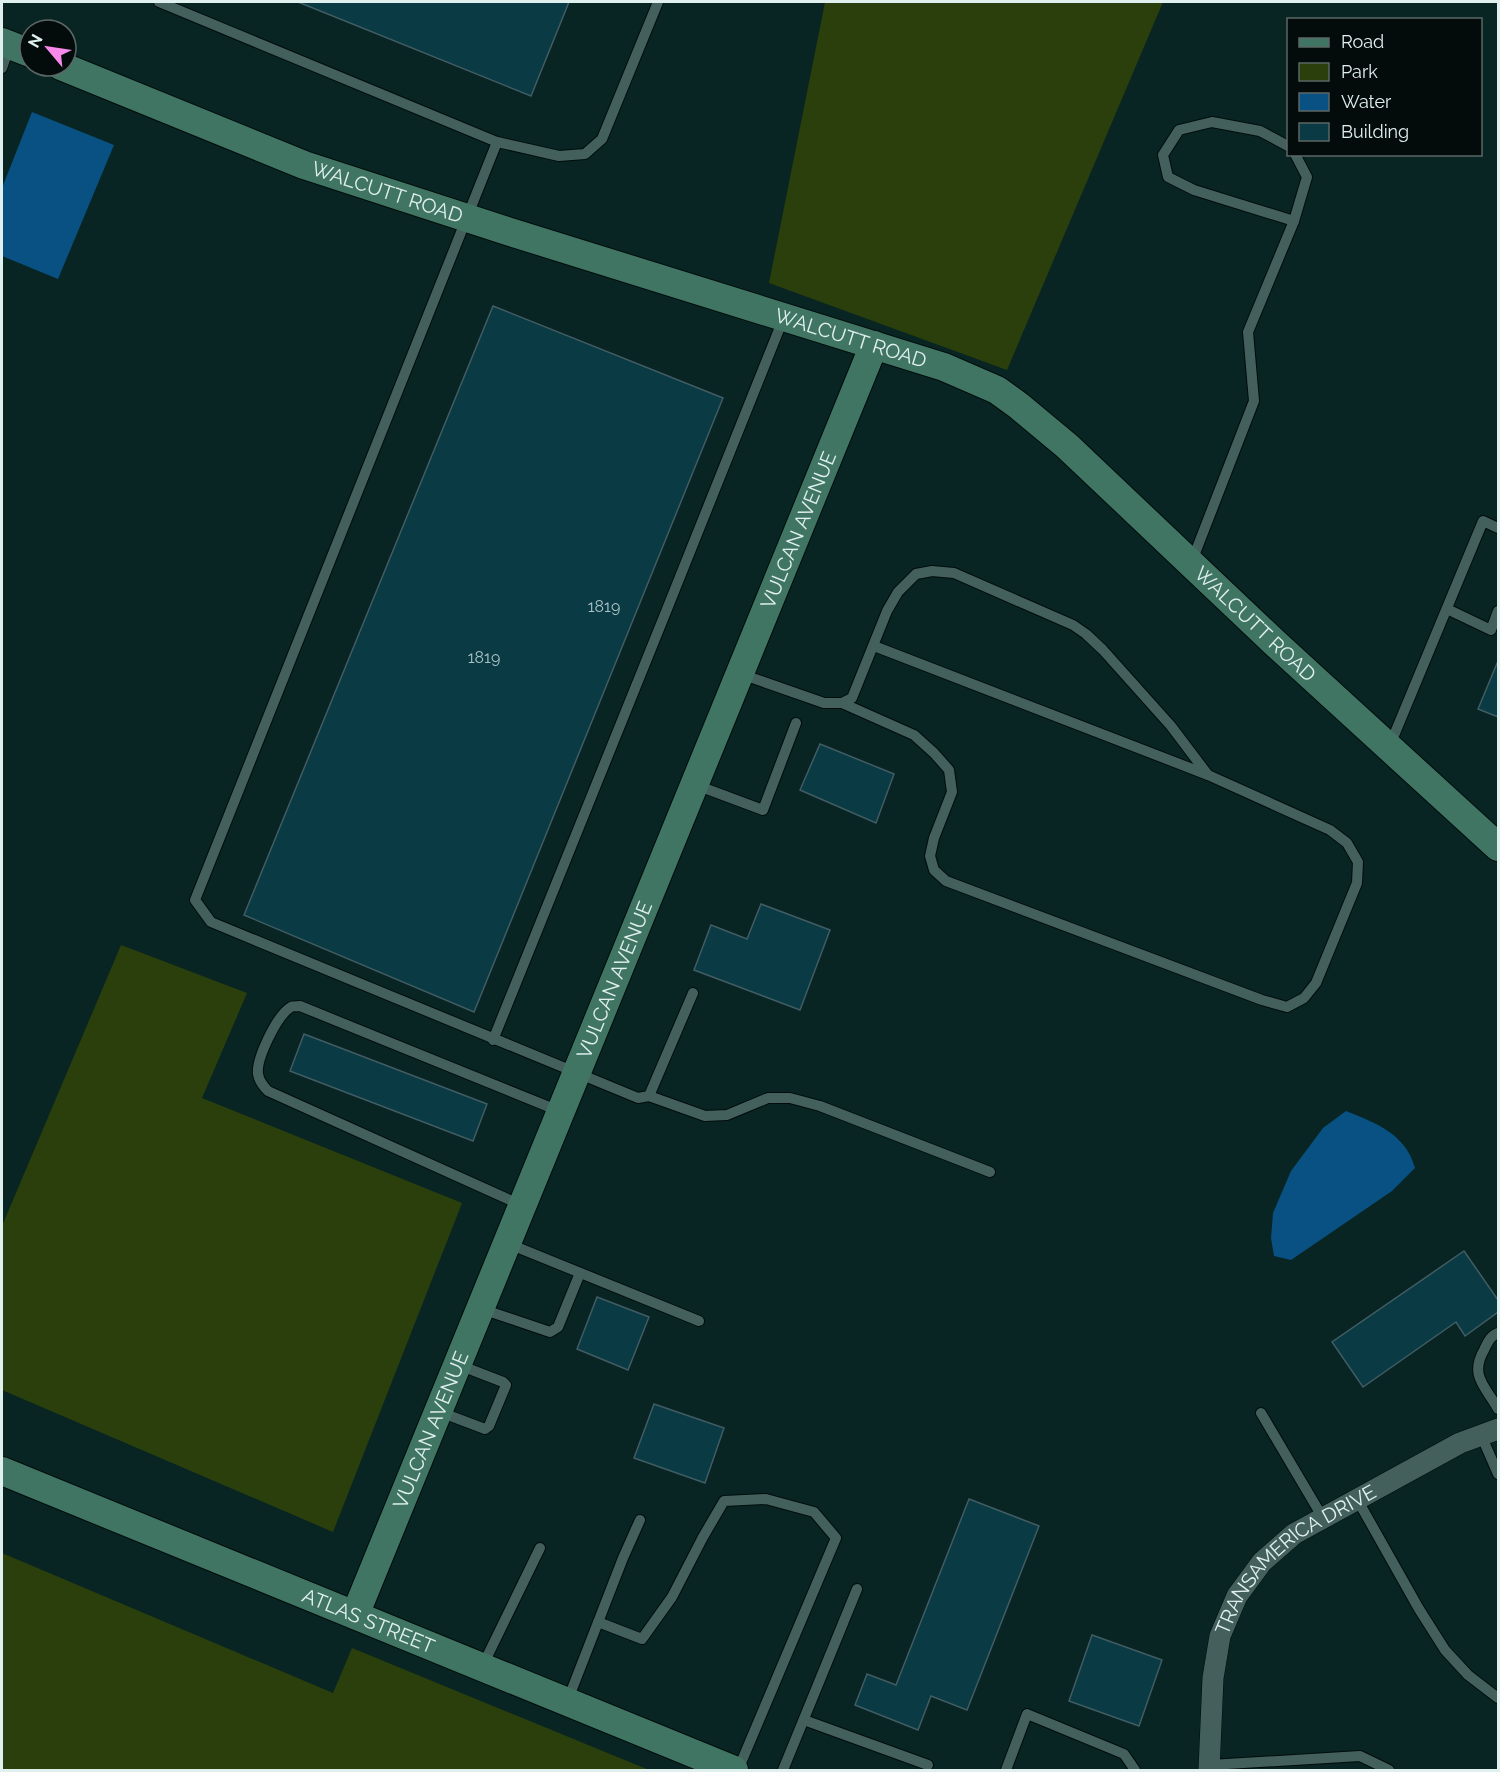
<svg xmlns="http://www.w3.org/2000/svg" width="1500" height="1772" font-family="Raleway,sans-serif">
	<style>
		.green { fill: #2a3f0c }
		.water { fill: #085182 }
		.building { fill: #0a3a44; stroke: #415c63; stroke-width: 1.5 }
		.lines { fill: none; stroke-linecap: round; stroke-linejoin: round }
		.lane-casing { stroke: #000d0c; stroke-width: 12 }
		.street-casing { stroke: #000d0c; stroke-width: 22 }
		.secondary-casing { stroke: #000d0c; stroke-width: 30 }
		.lane { stroke: #43605d; stroke-width: 10 }
		.street { stroke: #43605d; stroke-width: 21 }
		.secondary { stroke: #417563; stroke-width: 28 }
		.labels { text-anchor: middle; stroke-width: 4.5; stroke-linejoin: round; paint-order: stroke }
		.number-label { font-size: 16px; fill: #aac2c4 }
		.street-label { font-size: 20px; fill: #e0f0ee; stroke: #030c0b }
	</style>
	<rect width="100%" height="100%" fill="#082523"/>
	<g class="green">
		<polygon points="825,2 1163,2 1007,370 769,283"/>
		<polygon points="121,945 247,993 202,1098 462,1203 333,1532 2,1390 2,1226"/>
		<polygon points="2,1553 333,1693 352,1648 649,1770 2,1770"/>
	</g>
	<g class="water">
		<polygon points="32,112 114,145 58,279 2,256 2,188"/>
		<path d="M1346 1111C1376 1123 1406 1134 1415 1168L1392 1191 1291 1260 1274 1256 1271 1238 1273 1213 1291 1171 1323 1128Z"/>
	</g>
	<g class="building">
		<polygon points="298,2 569,2 531,96"/>
		<polygon points="493,306 723,398 474,1012 244,915"/>
		<polygon points="1498,661 1498,717 1478,709"/>
		<polygon points="820,744 894,774 876,823 800,790"/>
		<polygon points="761,904 830,930 800,1010 694,970 711,925 747,939"/>
		<polygon points="304,1034 487,1104 473,1141 290,1071"/>
		<polygon points="1464,1251 1498,1300 1498,1312 1465,1336 1456,1322 1363,1387 1332,1342"/>
		<polygon points="597,1297 649,1317 628,1370 577,1349"/>
		<polygon points="654,1404 724,1428 705,1483 634,1458"/>
		<polygon points="969,1499 1039,1526 967,1710 931,1696 918,1730 855,1705 867,1674 896,1685"/>
		<polygon points="1092,1635 1162,1660 1139,1726 1069,1701"/>
	</g>
	<g class="lines">
		<defs>
			<g id="lane">
				<polyline points="159,2 497,142"/>
				<polyline points="658,2 602,139 585,154 559,156 497,142 195,900 211,922 638,1098 649,1096 693,993"/>
				<polyline points="2,68 10,45"/>
				<polyline points="1288,146 1260,131 1212,122 1179,130 1163,155 1168,177 1194,190 1294,221"/>
				<polyline points="1192,561 1254,401 1248,332 1294,221 1307,177 1295,154"/>
				<polyline points="1447,609 1491,630 1498,611"/>
				<polyline points="874,646 1208,775"/>
				<polyline points="741,674 824,703 842,703 852,698 887,611 898,592 916,574 932,571 954,573 1073,625 1086,634 1103,650 1171,726 1208,775 1330,830 1347,843 1358,862 1357,883 1316,983 1304,998 1287,1007 1262,1000 946,881 934,870 930,856 934,838 952,792 949,770 934,753 914,735 842,703"/>
				<polyline points="1390,745 1483,521 1498,528"/>
				<polyline points="696,785 763,810 796,723"/>
				<path d="M493 1040C589 798 689 559 784 317"/>
				<polyline points="649,1096 705,1116 727,1115 768,1098 790,1098 820,1106 990,1172"/>
				<path d="M521 1205 268 1091C263 1086 259 1081 258 1074 256 1059 277 1015 291 1007 293 1006 297 1006 300 1006L559 1111"/>
				<polyline points="509,1244 699,1321"/>
				<polyline points="482,1309 550,1332 558,1327 580,1273"/>
				<path d="M1498 1333C1490 1336 1488 1342 1484 1350 1469 1376 1486 1387 1498 1409"/>
				<polyline points="440,1412 485,1429 489,1426 506,1385 503,1382 459,1365"/>
				<polyline points="1261,1413 1323,1518"/>
				<polyline points="1481,1435 1498,1474"/>
				<polyline points="1357,1499 1419,1609 1445,1650 1468,1675 1498,1698"/>
				<polyline points="598,1622 642,1639 672,1597 703,1537 724,1501 766,1499 814,1512 836,1538 738,1770"/>
				<polyline points="482,1667 540,1548"/>
				<polyline points="567,1702 623,1558 640,1520"/>
				<polyline points="804,1720 928,1765"/>
				<polyline points="1210,1765 1360,1756 1389,1770"/>
				<polyline points="783,1770 857,1589"/>
				<polyline points="1006,1770 1027,1714 1124,1754 1135,1770"/>
			</g>
			<g id="street">
				<path id="s1" d="M1209 1770 1213 1678 1220 1636 1237 1596 1262 1562 1294 1534 1460 1443 1498 1429"/>
			</g>
			<g id="secondary">
				<polyline points="2,42 30,53"/>
				<path id="s2" d="M61 66 304 165 507 231 944 367 997 390 1019 406 1067 446 1276 644 1498 847"/>
				<path id="s3" d="M2 1471 734 1770"/>
				<path id="s4" d="M355 1615 874 345"/>
			</g>
		</defs>
		<use href="#lane" class="lane-casing"/>
		<use href="#street" class="street-casing"/>
		<use href="#secondary" class="secondary-casing"/>
		<use href="#lane" class="lane"/>
		<use href="#street" class="street"/>
		<use href="#secondary" class="secondary"/>
	</g>
	<g class="labels">
		<g class="number-label">
			<text x="604" y="612">1819</text>
			<text x="484" y="663">1819</text>
		</g>
		<g class="street-label">
			<text dy="7" stroke="none"><textPath href="#s2" startOffset="350">WALCUTT ROAD</textPath></text>
			<text dy="7" stroke="none"><textPath href="#s2" startOffset="836">WALCUTT ROAD</textPath></text>
			<text dy="7" stroke="none"><textPath href="#s4" startOffset="1172">VULCAN AVENUE</textPath></text>
			<text dy="7" stroke="none"><textPath href="#s2" startOffset="1340">WALCUTT ROAD</textPath></text>
			<text dy="7" stroke="none"><textPath href="#s4" startOffset="686">VULCAN AVENUE</textPath></text>
			<text dy="7" stroke="none"><textPath href="#s4" startOffset="200">VULCAN AVENUE</textPath></text>
			<text dy="7" stroke="none"><textPath href="#s1" startOffset="246">TRANSAMERICA DRIVE</textPath></text>
			<text dy="7" stroke="none"><textPath href="#s3" startOffset="396">ATLAS STREET</textPath></text>
		</g>
	</g>
	<rect width="1500" height="1772" fill="none" stroke="#e0f0ee" stroke-width="6"/>
	<rect x="1287" y="18" width="195" height="138" fill="#030c0b" stroke="#5b6766" stroke-width="1.5"/>
	<rect x="1299" y="38" width="30" height="9" fill="#417563" stroke="#5b6766" stroke-width="1.5"/>
	<text x="1341" y="48" font-size="18" fill="#e0f0ee">Road</text>
	<rect x="1299" y="63" width="30" height="18" fill="#2a3f0c" stroke="#5b6766" stroke-width="1.5"/>
	<text x="1341" y="78" font-size="18" fill="#e0f0ee">Park</text>
	<rect x="1299" y="93" width="30" height="18" fill="#085182" stroke="#5b6766" stroke-width="1.5"/>
	<text x="1341" y="108" font-size="18" fill="#e0f0ee">Water</text>
	<rect x="1299" y="123" width="30" height="18" fill="#0a3a44" stroke="#5b6766" stroke-width="1.5"/>
	<text x="1341" y="138" font-size="18" fill="#e0f0ee">Building</text>
	<g transform="translate(48 48) rotate(299)"><circle r="28" fill="#030c0b" stroke="#5b6766" stroke-width="1.5"/>
	<path d="M0-4.5L10 22L0 15L-10 22Z" fill="#f888ea"/>
	<text y="-9" font-size="16" font-weight="bold" text-anchor="middle" fill="#e0f0ee">N</text>
	</g>
</svg>
